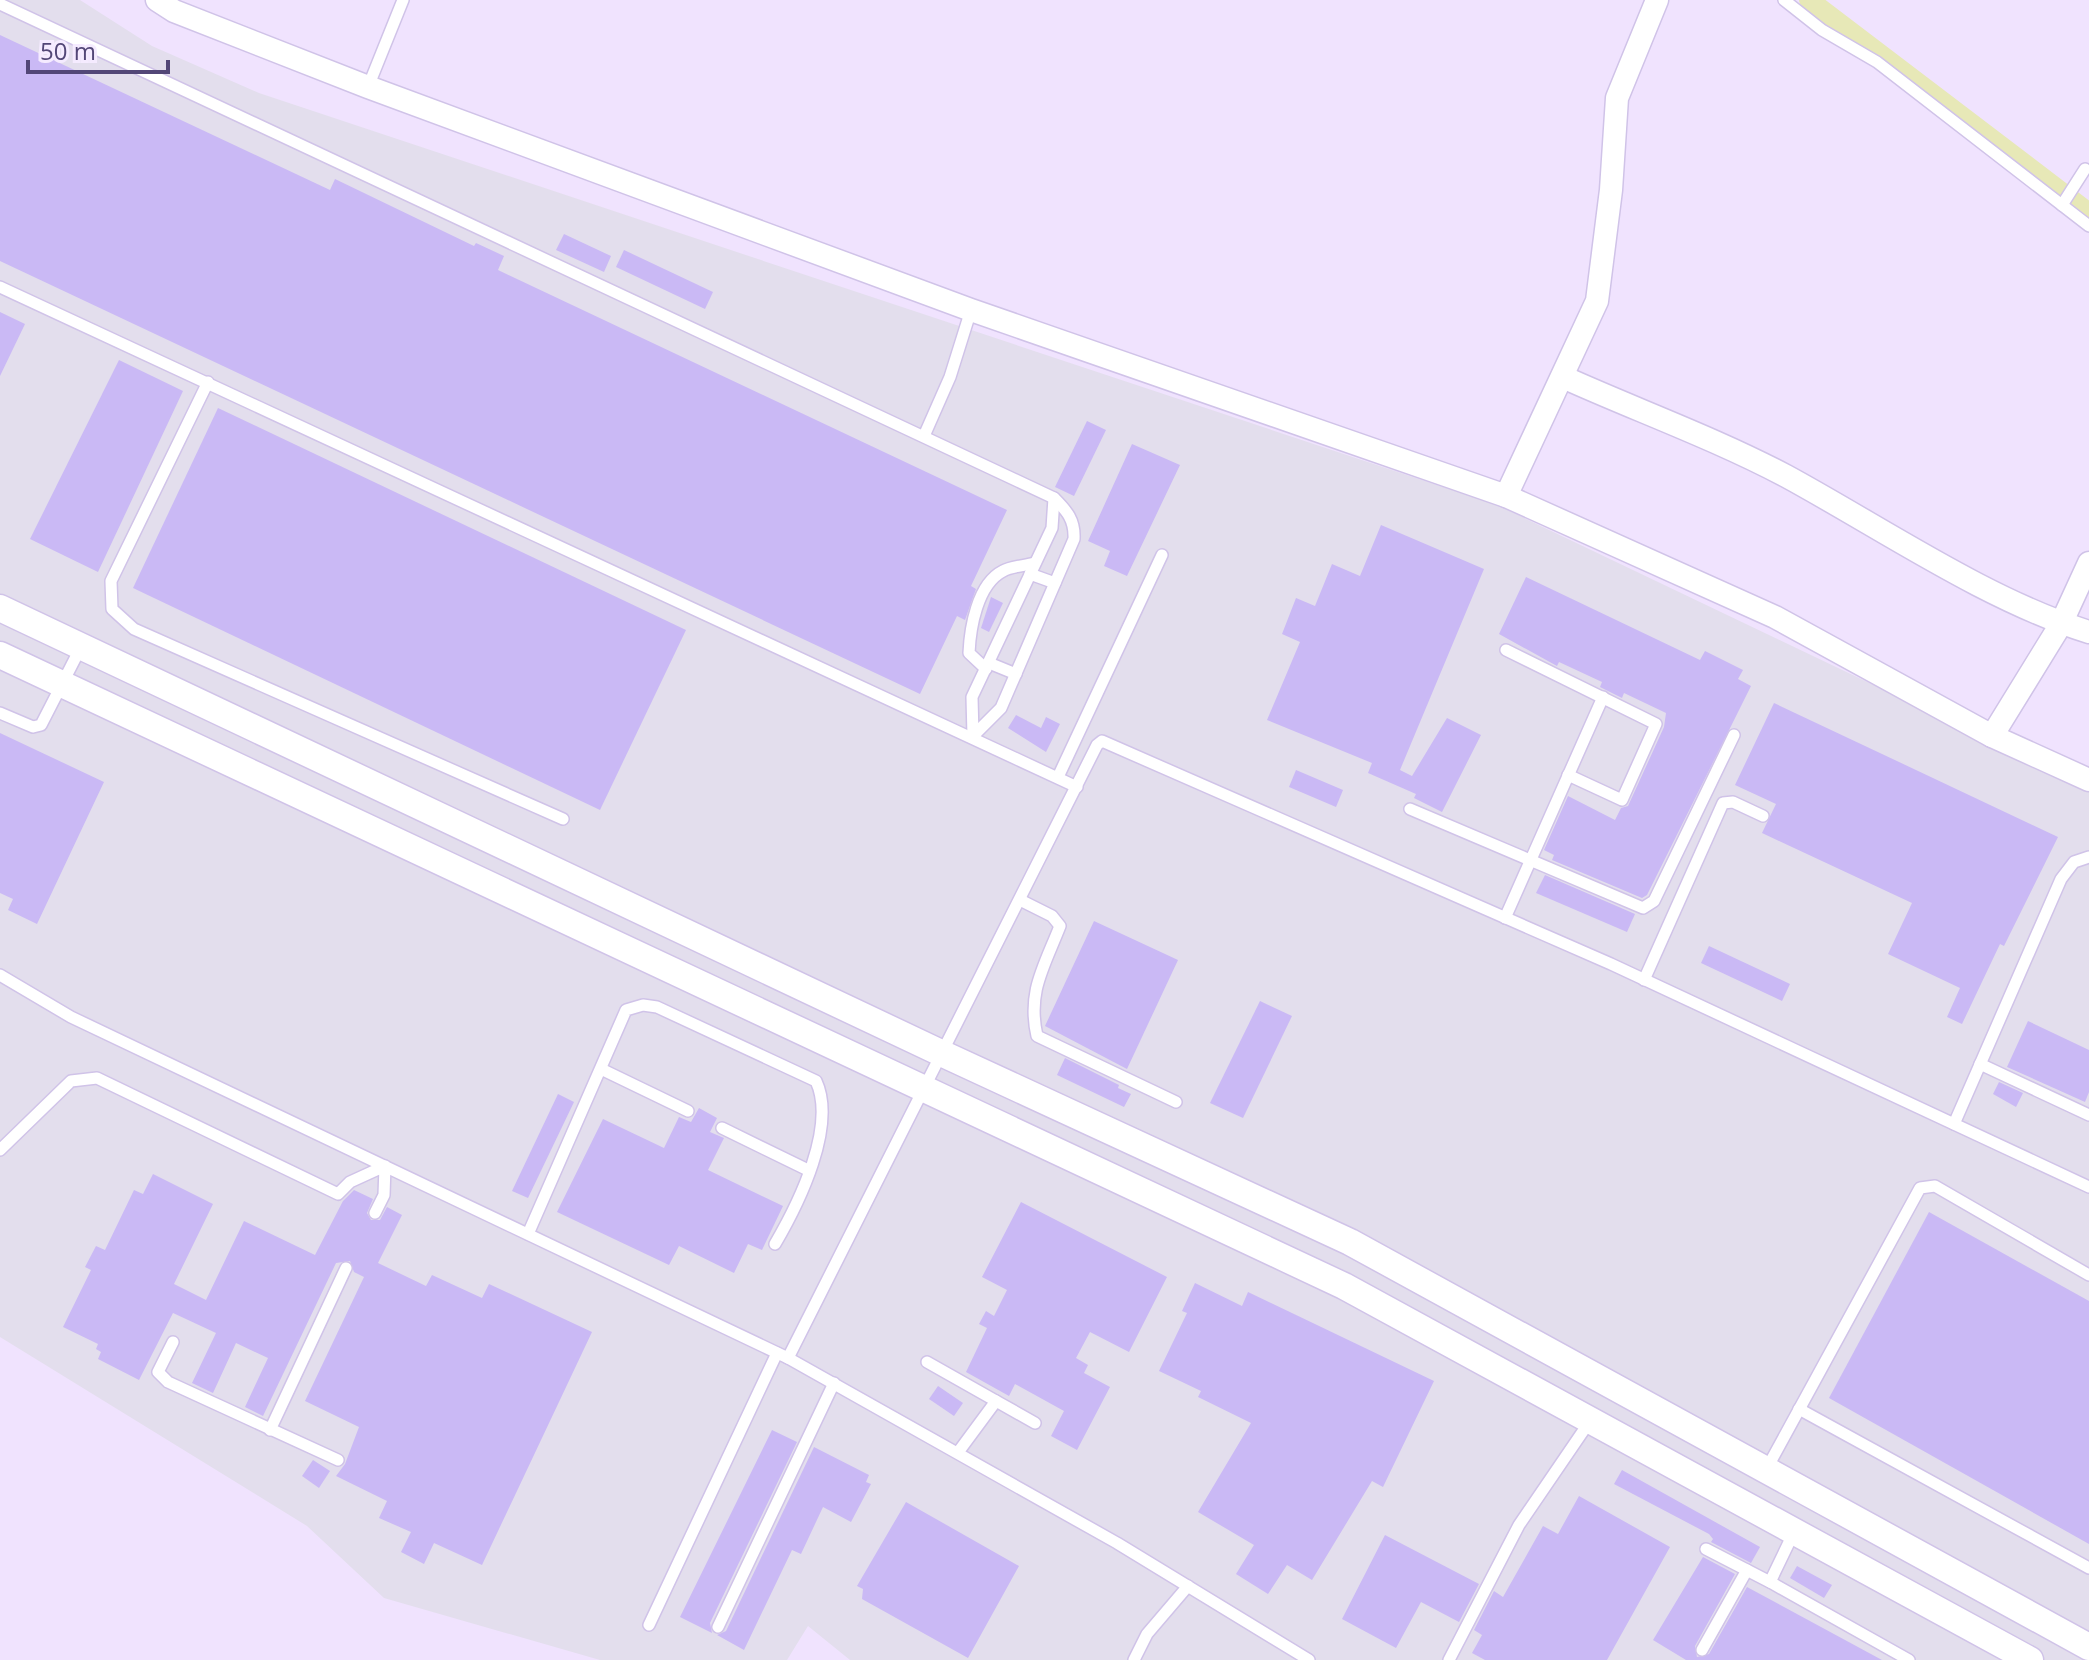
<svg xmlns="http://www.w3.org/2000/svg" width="2089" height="1660" font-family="'Open Sans',sans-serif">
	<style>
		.industrial { fill: #e3deed }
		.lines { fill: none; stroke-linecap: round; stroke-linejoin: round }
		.canal { stroke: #e7e8b7; stroke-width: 20 }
		.building { fill: #cab9f5 }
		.service-casing { stroke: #d0c3e8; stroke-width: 14 }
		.minor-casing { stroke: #d0c3e8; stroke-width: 25 }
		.tertiary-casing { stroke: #d0c3e8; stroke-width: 29 }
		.service { stroke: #fff; stroke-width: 11 }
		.minor { stroke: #fff; stroke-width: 22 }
		.tertiary { stroke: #fff; stroke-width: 26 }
	</style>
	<rect width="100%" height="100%" fill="#f0e3fe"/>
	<polygon class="industrial" points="0,0 80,0 152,46 259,93 1497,505 2089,788 2089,1660 850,1660 808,1626 787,1660 600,1660 384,1598 307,1526 0,1337"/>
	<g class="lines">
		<polyline class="canal" points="1809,0 2089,213"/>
	</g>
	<g class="building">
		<polygon points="0,35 330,190 335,179 474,246 476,243 504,256 498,270 1007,510 971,586 976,589 965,620 957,616 920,694 0,261"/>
		<polygon points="564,234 611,256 604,272 556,250"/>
		<polygon points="624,250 713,292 705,309 616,267"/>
		<polygon points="0,312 25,324 0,376"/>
		<polygon points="119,360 183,391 98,572 30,539"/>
		<polygon points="218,408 686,630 600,810 133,588"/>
		<polygon points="1087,421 1106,430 1074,496 1055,487"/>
		<polygon points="1132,444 1180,465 1127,576 1104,566 1110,551 1088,541"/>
		<polygon points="1381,525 1484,569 1400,770 1412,776 1447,718 1481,735 1442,812 1414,798 1416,794 1368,773 1372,763 1267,720 1300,642 1282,634 1296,598 1315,606 1332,564 1360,576"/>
		<polygon points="1526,577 1700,660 1705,651 1743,670 1738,679 1751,686 1647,895 1642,898 1552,860 1554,855 1544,850 1568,796 1615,820 1621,808 1628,806 1664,727 1666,713 1624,693 1622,698 1600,687 1602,682 1559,662 1557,666 1499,634"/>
		<polygon points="991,597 1003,603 989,632 981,628"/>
		<polygon points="1774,703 2058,837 2004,946 2000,944 1962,1024 1947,1017 1960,988 1888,954 1912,903 1762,833 1776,804 1735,785"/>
		<polygon points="1016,715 1041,728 1046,717 1060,724 1046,752 1008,728"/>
		<polygon points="0,733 104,782 37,924 8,910 13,899 0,893"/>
		<polygon points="1296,770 1343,790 1336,807 1289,787"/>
		<polygon points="1545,875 1635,914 1627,932 1536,893"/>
		<polygon points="1094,921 1178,960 1127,1069 1045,1026"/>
		<polygon points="1709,946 1790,984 1782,1001 1701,963"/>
		<polygon points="1260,1001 1292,1016 1243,1118 1210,1103"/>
		<polygon points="2028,1021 2089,1050 2089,1092 2085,1102 2007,1067"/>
		<polygon points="1065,1058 1119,1085 1118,1088 1131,1094 1124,1107 1057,1075"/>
		<polygon points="1999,1082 2023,1093 2016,1107 1993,1094"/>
		<polygon points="558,1094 574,1102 528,1198 512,1191"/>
		<polygon points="699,1108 717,1118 710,1132 724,1138 708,1170 783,1206 762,1250 748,1244 734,1273 679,1246 669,1265 557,1212 603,1119 664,1148 679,1117 691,1122"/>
		<polygon points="153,1174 213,1204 174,1284 206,1300 244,1221 315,1255 343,1201 354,1190 373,1199 367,1213 371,1220 380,1220 387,1207 402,1215 378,1263 426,1286 432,1275 482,1298 489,1284 592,1332 482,1565 434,1543 424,1564 401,1552 411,1532 379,1518 387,1501 336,1476 345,1464 359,1427 305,1401 364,1277 354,1272 350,1261 336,1263 263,1416 245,1407 268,1358 236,1343 213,1393 192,1383 216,1333 173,1313 139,1380 98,1359 101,1352 96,1349 98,1344 63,1327 91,1270 85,1267 96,1246 105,1250 134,1190 143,1194"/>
		<polygon points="1021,1202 1167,1277 1129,1352 1090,1332 1076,1358 1088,1365 1084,1373 1110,1387 1077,1450 1051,1436 1064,1411 1015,1384 1009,1396 966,1372 987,1328 979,1324 986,1311 994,1316 1007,1290 982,1277"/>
		<polygon points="1929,1212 2089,1301 2089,1544 1829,1398"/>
		<polygon points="1195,1283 1242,1306 1248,1292 1434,1381 1383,1487 1372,1481 1312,1580 1287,1565 1268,1594 1236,1574 1254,1545 1198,1512 1251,1423 1198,1397 1201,1391 1159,1371 1187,1313 1182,1311"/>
		<polygon points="938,1386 963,1403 954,1416 929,1399"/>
		<polygon points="772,1430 797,1442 710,1623 712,1633 680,1617"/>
		<polygon points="814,1447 869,1475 866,1482 871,1484 851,1522 823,1507 801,1554 792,1550 744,1650 717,1635 726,1631"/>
		<polygon points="313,1460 330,1471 319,1488 302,1476"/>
		<polygon points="1622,1470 1760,1547 1751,1563 1711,1542 1713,1539 1709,1534 1614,1484"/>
		<polygon points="1579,1496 1670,1547 1607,1660 1485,1660 1472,1653 1482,1635 1474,1630 1494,1591 1503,1597 1543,1526 1558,1534"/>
		<polygon points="906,1502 1019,1566 968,1658 862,1599 863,1589 857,1586"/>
		<polygon points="1385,1535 1479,1584 1459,1622 1421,1602 1396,1648 1342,1619"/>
		<polygon points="1703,1557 1735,1574 1695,1646 1697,1657 1709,1654 1747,1587 1882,1660 1686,1660 1653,1640"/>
		<polygon points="1797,1566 1832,1585 1824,1598 1790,1578"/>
	</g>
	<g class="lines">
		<defs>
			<g id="service">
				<polyline points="1784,0 1822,30 1877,62 2089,226"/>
				<path d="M0 4 1054 498C1067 511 1075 520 1074 539L1001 708 973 736"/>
				<polyline points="368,87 403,0"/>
				<polyline points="2062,205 2085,169"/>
				<polyline points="0,287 1077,787"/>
				<polyline points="208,382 111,581 112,609 134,629 563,819"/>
				<polyline points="924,436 950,377 971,310"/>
				<polyline points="1030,574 1055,583"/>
				<polyline points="1506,650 1656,724 1622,800 1568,775"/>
				<polyline points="989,663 1016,674"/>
				<path d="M986 669 969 653C970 629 977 584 1003 571 1011 566 1025 566 1035 563"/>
				<polyline points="0,713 33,727 41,725 81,647"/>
				<polyline points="973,736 972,697 1052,528 1054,498"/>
				<polyline points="1058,777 1162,555"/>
				<polyline points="1410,809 1643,908 1654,901 1734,735"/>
				<path d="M1020 900 1052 916 1060 926C1044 967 1027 992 1037 1036L1176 1102"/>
				<polyline points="1505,918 1603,697"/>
				<polyline points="0,975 71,1017 788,1358 1117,1543 1309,1660"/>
				<polyline points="1644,980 1723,803 1733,802 1763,816"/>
				<polyline points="1980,1064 2089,1115"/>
				<polyline points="601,1069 688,1111"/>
				<polyline points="1954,1124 2061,879 2074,862 2089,857"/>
				<polyline points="722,1128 808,1170"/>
				<polyline points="0,1150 71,1081 97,1078 338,1194 350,1182 385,1166 384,1195 375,1213"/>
				<path d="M528 1234 626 1010 643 1005 657 1007 816 1081C837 1126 799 1203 775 1244"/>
				<polyline points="173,1342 158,1372 168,1382 338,1460"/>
				<polyline points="788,1358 1097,745 1102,741 1611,964 2089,1187"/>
				<polyline points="927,1362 996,1401"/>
				<polyline points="1799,1409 2089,1568"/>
				<polyline points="270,1430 346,1268"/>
				<polyline points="959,1451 996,1401 1035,1423"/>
				<polyline points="1766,1470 1920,1188 1935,1186 2089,1275"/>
				<polyline points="1794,1532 1770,1582 1909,1660"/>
				<polyline points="1706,1549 1770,1582"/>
				<polyline points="649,1625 777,1353"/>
				<polyline points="718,1627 834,1383"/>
				<polyline points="1702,1650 1747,1570"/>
				<polyline points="1134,1660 1147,1634 1188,1586"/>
				<polyline points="1449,1660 1519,1525 1590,1421"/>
			</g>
			<g id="minor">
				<polyline points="157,0 174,11 368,87 971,310 1506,496 1775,617 1992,736 2089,780"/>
				<path d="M1563 377C1636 410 1714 438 1786 476 1880 527 1988 601 2089 632"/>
				<polyline points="1506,496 1597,301 1611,190 1617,98 1657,0"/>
				<polyline points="1992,736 2061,624 2089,563"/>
			</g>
			<g id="tertiary">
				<polyline points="0,608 941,1053 1350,1242 2089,1647"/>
				<polyline points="0,655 1344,1286 2030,1660"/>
			</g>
		</defs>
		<use href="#service" class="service-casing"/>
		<use href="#minor" class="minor-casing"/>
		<use href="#tertiary" class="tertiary-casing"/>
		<use href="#service" class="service"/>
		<use href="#minor" class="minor"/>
		<use href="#tertiary" class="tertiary"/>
	</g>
	<path d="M28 60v12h140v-12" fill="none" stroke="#534777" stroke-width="4"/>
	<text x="40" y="60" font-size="24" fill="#534777" stroke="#f5ebff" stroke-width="6" paint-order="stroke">50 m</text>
</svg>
